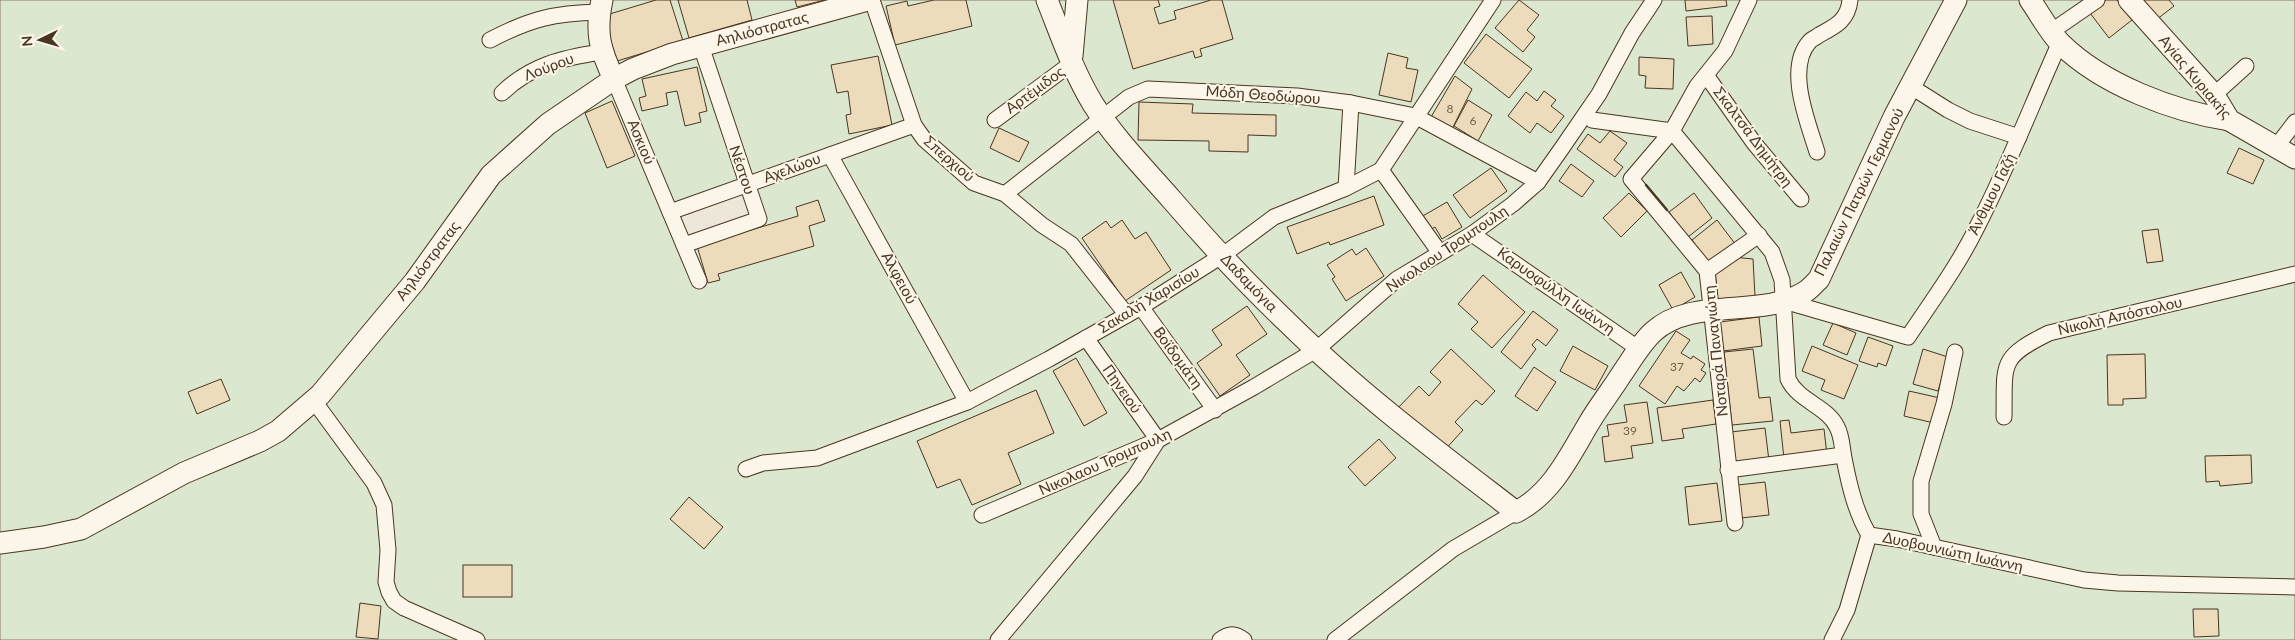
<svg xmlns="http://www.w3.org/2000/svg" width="2295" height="640" font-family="Lato,sans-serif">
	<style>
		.green { fill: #dce7d0; stroke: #887966 }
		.parking { fill: #ede7d9; stroke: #887966 }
		.building { fill: #ecdcbc; stroke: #4a3520 }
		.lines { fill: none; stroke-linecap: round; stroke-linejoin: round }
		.street-casing { stroke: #4a3520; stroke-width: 17 }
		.secondary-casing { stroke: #4a3520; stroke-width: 23 }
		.street { stroke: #fbf6e9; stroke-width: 15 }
		.secondary { stroke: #fbf6e9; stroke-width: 21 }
		.wall { stroke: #4a3520; stroke-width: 2.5 }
		.labels { text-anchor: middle; stroke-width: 4; stroke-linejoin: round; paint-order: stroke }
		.number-label { font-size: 12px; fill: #725f47 }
		.street-label { font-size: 15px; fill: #4a3520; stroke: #fbf6e9 }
	</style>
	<rect width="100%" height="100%" fill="#fbf6e9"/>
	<rect class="green" x="0" y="0" width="2295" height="640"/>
	<polygon class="parking" points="745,193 754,217 689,239 680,216"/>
	<g class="building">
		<polygon points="656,0 670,0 683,41 617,61 603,16"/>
		<polygon points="678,0 747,0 752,20 689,38"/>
		<polygon points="795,0 825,0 797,7"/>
		<polygon points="934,0 966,0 972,26 895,45 886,6 907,1 908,6"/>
		<polygon points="1113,0 1158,0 1160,6 1154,8 1159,24 1176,19 1174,11 1211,0 1222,0 1233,39 1200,49 1202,56 1195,58 1193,51 1133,69"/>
		<polygon points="1519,0 1539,15 1527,30 1535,37 1523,52 1495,28"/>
		<polygon points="1685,0 1726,0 1727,6 1686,11"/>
		<polygon points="2106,0 2117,0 2132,20 2109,38 2090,13"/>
		<polygon points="2141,0 2169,0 2174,6 2156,20"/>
		<polygon points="1712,16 1713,44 1688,46 1686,17"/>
		<polygon points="1486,34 1532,69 1509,98 1464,63"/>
		<polygon points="1388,53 1408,58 1406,68 1418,70 1411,102 1379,95"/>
		<polygon points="878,56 892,125 849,134 846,115 851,114 848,91 837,93 831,65"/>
		<polygon points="1639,57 1674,59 1673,89 1645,88 1646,76 1639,75"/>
		<polygon points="697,67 707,111 699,113 701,122 685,126 677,91 666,93 668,105 642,111 639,98 646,96 642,79"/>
		<polygon points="1455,76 1472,89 1452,129 1431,117"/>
		<polygon points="1544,91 1556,100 1551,106 1564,116 1551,133 1537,123 1530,133 1508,116 1526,92 1537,101"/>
		<polygon points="1468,100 1492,115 1478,141 1454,126"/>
		<polygon points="612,101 635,156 607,168 585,113"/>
		<polygon points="1139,102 1193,104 1192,113 1276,115 1276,136 1248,135 1248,152 1209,151 1209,141 1138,140"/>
		<polygon points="999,128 1029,142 1019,162 990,148"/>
		<polygon points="1610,131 1627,143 1614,160 1623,167 1615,177 1577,149 1588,134 1600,143"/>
		<polygon points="2239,148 2264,160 2253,184 2227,173"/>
		<polygon points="1571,164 1594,181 1582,197 1559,181"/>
		<polygon points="1491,168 1507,191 1470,218 1453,195"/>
		<polygon points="1629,193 1647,211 1621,237 1603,218"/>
		<polygon points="1694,193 1712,218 1688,237 1669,212"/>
		<polygon points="1374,196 1384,225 1330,245 1329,242 1297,254 1287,227"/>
		<polygon points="818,200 825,221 809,226 814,246 718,274 720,280 708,283 697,246 798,216 796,207"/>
		<polygon points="1447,202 1462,227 1442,239 1435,227 1428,231 1421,217"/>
		<polygon points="1122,220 1135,239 1146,232 1171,270 1125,301 1082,238 1106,221 1111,228"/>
		<polygon points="1717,220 1736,245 1710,264 1692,240"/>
		<polygon points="2158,229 2163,261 2147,263 2142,231"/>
		<polygon points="1366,248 1384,276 1346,301 1332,279 1335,277 1327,265 1352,249 1356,255"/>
		<polygon points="1733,257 1753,259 1755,296 1718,301 1715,270"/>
		<polygon points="1681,272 1695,297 1673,310 1659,285"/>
		<polygon points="1483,275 1525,312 1492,348 1471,329 1478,322 1458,304"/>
		<polygon points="1247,306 1267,334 1236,355 1250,375 1220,396 1197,363 1222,345 1212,330"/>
		<polygon points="1533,311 1558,330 1546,346 1537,339 1532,345 1536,349 1521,369 1501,352"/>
		<polygon points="1759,317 1762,346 1723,351 1720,322"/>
		<polygon points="1833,323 1856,333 1847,355 1823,345"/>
		<polygon points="1676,331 1690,340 1681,353 1691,359 1693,356 1705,364 1701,370 1706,373 1700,382 1695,378 1684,391 1677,386 1665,404 1639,386"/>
		<polygon points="1868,337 1893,346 1886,366 1878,363 1877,367 1859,361"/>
		<polygon points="1573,346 1608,366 1595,390 1560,371"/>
		<polygon points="1812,346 1858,365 1844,399 1821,390 1825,380 1802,371"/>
		<polygon points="1451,349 1495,391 1482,405 1476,400 1455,422 1463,430 1442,453 1396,410 1419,386 1429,396 1441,382 1430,372"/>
		<polygon points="1753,349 1759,398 1770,397 1773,421 1732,425 1724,352"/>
		<polygon points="1923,349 1948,357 1938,391 1913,384"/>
		<polygon points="2145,354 2146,398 2123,399 2123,405 2108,405 2107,355"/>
		<polygon points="1076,358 1107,413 1084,426 1053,371"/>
		<polygon points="1534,367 1556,382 1537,411 1515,396"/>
		<polygon points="221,379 230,400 197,414 188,392"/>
		<polygon points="1036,390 1054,433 1008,453 1021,484 972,505 960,479 937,488 917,441"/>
		<polygon points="1909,391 1940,398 1934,423 1904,416"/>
		<polygon points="1713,400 1716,424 1682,429 1684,438 1662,441 1657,408"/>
		<polygon points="1647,402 1653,443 1631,446 1633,458 1605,462 1602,437 1609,436 1607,425 1627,422 1624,405"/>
		<polygon points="1789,420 1791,433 1824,429 1827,455 1784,459 1780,421"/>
		<polygon points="1765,428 1769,461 1734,464 1731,432"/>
		<polygon points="1379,439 1396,458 1365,486 1348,467"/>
		<polygon points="2251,455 2252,483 2220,486 2219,481 2206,482 2205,456"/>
		<polygon points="1765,482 1769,515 1741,518 1738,485"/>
		<polygon points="1717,483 1722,521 1689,525 1685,487"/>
		<polygon points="689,497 723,527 704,549 670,519"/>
		<rect x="463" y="565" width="49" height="32"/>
		<polygon points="360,603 381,606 378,639 356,637"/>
		<polygon points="2193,609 2218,609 2219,636 2194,637"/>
	</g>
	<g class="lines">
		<defs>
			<g id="street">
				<polyline points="872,0 914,125 924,139 974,183 1005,194 1042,225 1071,244 1127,315"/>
				<polyline points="2052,31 2097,0"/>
				<path d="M490 40C530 19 554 13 599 12"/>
				<polyline points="1706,75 1754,143 1801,199"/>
				<polyline points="614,79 699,281"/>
				<polyline points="1910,86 1948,110 1970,121 2019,137"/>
				<path d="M502 93C531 65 562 58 601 52"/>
				<polyline points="2214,95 2246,66"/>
				<polyline points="995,120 1072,63"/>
				<polyline points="1592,120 1672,131"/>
				<path d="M1672 131 1772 252 1782 280 1788 379C1798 401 1827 406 1837 427 1842 436 1842 448 1844 458 1849 484 1855 511 1869 535"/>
				<polyline points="2276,147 2295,122"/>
				<path d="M1817 152C1808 122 1785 68 1810 41 1812 39 1817 37 1819 35 1836 26 1848 20 1850 0"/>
				<polyline points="830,155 967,402"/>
				<polyline points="1381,170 1440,253"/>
				<polyline points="1346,188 1351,103"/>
				<polyline points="1005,194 1129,97 1148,89 1297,96 1351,103 1415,116 1538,182"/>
				<polyline points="670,212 914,125"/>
				<polyline points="1472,234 1639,349"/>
				<polyline points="684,245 759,219 701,46"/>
				<polyline points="1707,271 1759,235"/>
				<path d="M1784 301 1908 337C1932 301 1958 266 1977 227 2008 167 2032 104 2060 42"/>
				<polyline points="1141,307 1215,410"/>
				<polyline points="314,401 374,483 384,505 388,550 386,582 389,592 394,601 404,608 477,640"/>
				<path d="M2004 417C2005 364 1998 358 2049 333L2295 274"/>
				<polyline points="746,469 763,463 817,458 967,402 1049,359 1141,307 1223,255 1274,217 1346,188 1381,170 1493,0"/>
				<polyline points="1728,470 1843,455"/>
				<polyline points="982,515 1158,440 1254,387 1316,350 1397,279 1472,234 1513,204 1538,182 1562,148 1599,94 1632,33 1654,0"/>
				<polyline points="1735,523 1707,271 1631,179 1672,131 1697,86 1725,51 1749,0"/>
				<polyline points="1869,535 1897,539 2084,580 2118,583 2295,587"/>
				<polyline points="1934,547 1921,514 1921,481 1944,404 1955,352"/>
				<polyline points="998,640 1135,476 1158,440 1086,338"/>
				<path d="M1220 640C1229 633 1235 633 1244 640"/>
				<polyline points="1335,640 1453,549 1516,512"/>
				<polyline points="1832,640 1847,610 1869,535"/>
			</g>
			<g id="secondary">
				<path d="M602 0C595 33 600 50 614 79"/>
				<path d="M1047 0C1061 35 1073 71 1093 104 1115 139 1145 169 1172 200 1209 243 1248 285 1289 324 1359 393 1438 452 1516 512 1552 494 1570 455 1589 423 1599 406 1611 391 1621 375 1631 361 1640 344 1653 332 1692 296 1762 319 1805 292 1810 289 1815 283 1819 279L1894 117 1956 0"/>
				<path d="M2030 0C2040 14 2049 32 2061 44 2103 85 2173 111 2229 120"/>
				<polyline points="2129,0 2214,95 2229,120 2295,158"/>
				<polyline points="1072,56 1077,0"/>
				<polyline points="0,543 44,537 81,529 184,473 260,441 278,431 320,395 415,281 491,175 548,124 614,79 633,69 672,54 868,0"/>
			</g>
		</defs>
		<use href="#street" class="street-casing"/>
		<use href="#secondary" class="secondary-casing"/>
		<use href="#street" class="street"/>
		<use href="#secondary" class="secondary"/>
		<polyline class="wall" points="1646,185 1667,210"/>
	</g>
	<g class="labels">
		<g class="number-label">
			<text x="1450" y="113">8</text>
			<text x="1473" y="125">6</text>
			<text x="1677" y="371">37</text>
			<text x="1630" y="435">39</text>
		</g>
		<g class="street-label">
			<text transform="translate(762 29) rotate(-15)" y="5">Αηλιόστρατας</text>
			<text transform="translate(549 67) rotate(-21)" y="5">Λούρου</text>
			<text transform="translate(2195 77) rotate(50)" y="5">Αγίας Κυριακής</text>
			<text transform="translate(1035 90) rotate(-36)" y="5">Αρτέμιδος</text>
			<text transform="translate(1263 95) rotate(4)" y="5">Μόδη Θεοδώρου</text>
			<text transform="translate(1753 137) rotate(53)" y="5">Σκαλτσά Δημήτρη</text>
			<text transform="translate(641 142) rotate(67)" y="5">Ασκιού</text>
			<text transform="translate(949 159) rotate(41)" y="5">Σπερχιού</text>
			<text transform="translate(792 168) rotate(-20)" y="5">Αχελώου</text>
			<text transform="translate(742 170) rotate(71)" y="5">Νέστου</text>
			<text transform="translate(1859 192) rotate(-64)" y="5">Παλαιών Πατρών Γερμανού</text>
			<text transform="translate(1992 194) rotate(-64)" y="5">Άνθιμου Γαζή</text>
			<text transform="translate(1447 249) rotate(-34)" y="5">Νικολαου Τρομπουλη</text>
			<text transform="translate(428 261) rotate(-53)" y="5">Αηλιόστρατας</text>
			<text transform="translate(899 278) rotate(61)" y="5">Αλφειού</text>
			<text transform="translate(1249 283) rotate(46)" y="5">Δαδαμόγια</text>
			<text transform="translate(1556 291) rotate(35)" y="5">Καρυοφύλλη Ιωάννη</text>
			<text transform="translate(1149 300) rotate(-31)" y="5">Σακαλή Χαρισίου</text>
			<text transform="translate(2120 316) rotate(-13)" y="5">Νικολή Απόστολου</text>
			<text transform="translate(1716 351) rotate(-96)" y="5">Νοταρά Παναγιώτη</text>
			<text transform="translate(1178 358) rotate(54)" y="5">Βοϊδομάτη</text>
			<text transform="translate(1122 389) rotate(55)" y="5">Πηνειού</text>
			<text transform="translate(1105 462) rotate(-24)" y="5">Νικολαου Τρομπουλη</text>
			<text transform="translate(1953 552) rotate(12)" y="5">Δυοβουνιώτη Ιωάννη</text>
		</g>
	</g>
	<g transform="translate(40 40) rotate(265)" stroke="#fbf6e9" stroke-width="4" paint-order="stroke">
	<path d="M0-4L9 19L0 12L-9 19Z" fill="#4a3520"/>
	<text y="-8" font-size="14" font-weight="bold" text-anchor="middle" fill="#4a3520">N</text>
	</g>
</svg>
